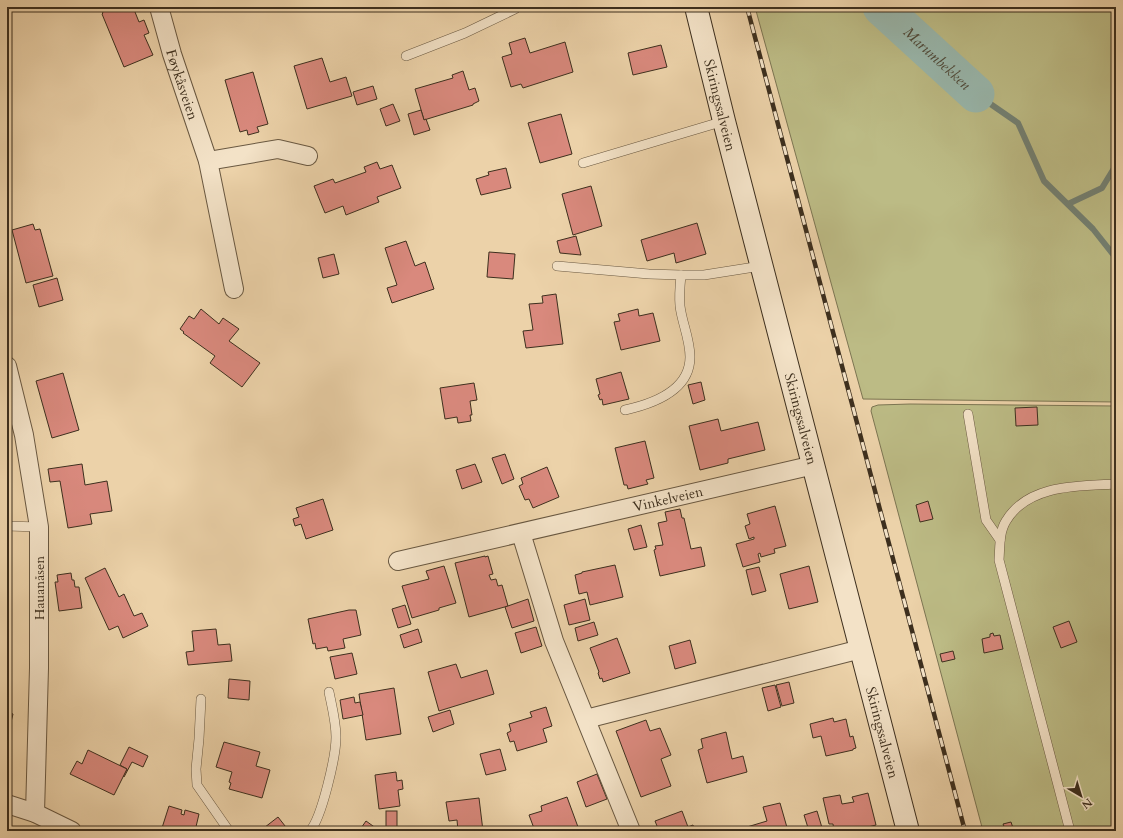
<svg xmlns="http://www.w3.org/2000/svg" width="1123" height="838" font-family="Cardo,serif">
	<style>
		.green { fill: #bcbb85; stroke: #7c7552 }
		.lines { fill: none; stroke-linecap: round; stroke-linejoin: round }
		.stream { stroke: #748173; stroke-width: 6 }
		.river { stroke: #99b7ac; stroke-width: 37 }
		.building { fill: #d9897d; stroke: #3d2f1e }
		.service-casing { stroke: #695841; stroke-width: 10 }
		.minor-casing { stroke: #695841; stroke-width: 20 }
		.secondary-casing { stroke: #3d2f1e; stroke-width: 24 }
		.service { stroke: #f3e2c7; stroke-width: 9 }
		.minor { stroke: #f3e2c7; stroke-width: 18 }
		.secondary { stroke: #f3e2c7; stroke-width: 22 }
		.rail-casing { stroke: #3d2f1e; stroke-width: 4.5 }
		.rail { stroke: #f3e2c7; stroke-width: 3; stroke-dasharray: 9; stroke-linecap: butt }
		.labels { text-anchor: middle; stroke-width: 4; stroke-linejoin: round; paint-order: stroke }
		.street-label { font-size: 14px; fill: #3d2f1e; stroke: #f3e2c7 }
		.water-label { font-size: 15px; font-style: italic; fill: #4f4a3a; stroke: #f3e2c7 }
	</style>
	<rect width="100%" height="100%" fill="#ecd2a9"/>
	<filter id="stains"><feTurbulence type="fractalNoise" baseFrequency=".005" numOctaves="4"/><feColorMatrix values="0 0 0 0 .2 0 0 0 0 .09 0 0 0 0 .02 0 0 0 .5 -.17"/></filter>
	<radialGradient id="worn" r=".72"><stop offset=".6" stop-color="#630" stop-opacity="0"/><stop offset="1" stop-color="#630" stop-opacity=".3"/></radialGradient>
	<g class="green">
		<polygon points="755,7 1116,7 1116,402 863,399"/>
		<polygon points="910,404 1116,406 1116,831 983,831 871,411 872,407 878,405"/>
	</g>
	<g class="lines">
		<g class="stream">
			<polyline points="976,94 1018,123 1044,181 1093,229 1116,258"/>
			<polyline points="1068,204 1102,188 1116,165"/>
		</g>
		<path class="river" id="s1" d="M881 7 976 94"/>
	</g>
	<g class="building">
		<polygon points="100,7 109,7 110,10 117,7 133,7 139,22 144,20 149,33 144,35 153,55 124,67 102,14 103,13"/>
		<polygon points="525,38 530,53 565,42 573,72 523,88 521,84 511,87 502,57 512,54 509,43"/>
		<polygon points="661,45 667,67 633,75 628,53"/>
		<polygon points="322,58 330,82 346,77 352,96 307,109 294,66"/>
		<polygon points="463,71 469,90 475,88 479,101 473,104 473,105 424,120 415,89 453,78 452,75"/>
		<polygon points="253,72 268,124 257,127 259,132 248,135 247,130 240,132 225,80"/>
		<polygon points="373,86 377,99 357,105 353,92"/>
		<polygon points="393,104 400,121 386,126 380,109"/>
		<polygon points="421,110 424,120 426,119 430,130 414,135 408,114"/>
		<polygon points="561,114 572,154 540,163 528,123"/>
		<polygon points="377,162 380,169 392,165 401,188 377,197 379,202 346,215 343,206 325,213 314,186 333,179 335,183 366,172 364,167"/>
		<polygon points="506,168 511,188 481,195 476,179 489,175 488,172"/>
		<polygon points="591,186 602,226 573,235 562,194"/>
		<polygon points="697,223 706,254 676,263 674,253 647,261 641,240"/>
		<polygon points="33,224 35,230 40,229 53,276 26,283 12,230"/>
		<polygon points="576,236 581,255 560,253 557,241"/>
		<polygon points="406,241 415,266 425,262 434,289 392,303 387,288 397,285 385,248"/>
		<polygon points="489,252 515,254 513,279 487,277"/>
		<polygon points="334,254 339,274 323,278 318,258"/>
		<polygon points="57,278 63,300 39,307 33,285"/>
		<polygon points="556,294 563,344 526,348 523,331 533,330 529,304 543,303 542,296"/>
		<polygon points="201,309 219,324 223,318 239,329 229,341 260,363 242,387 210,363 215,356 183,333 184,332 180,329 189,316 194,319"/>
		<polygon points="638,309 639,316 653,313 660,341 621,350 614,322 620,321 618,314"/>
		<polygon points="621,372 629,399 603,405 602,399 600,400 598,395 600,394 596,379"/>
		<polygon points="63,373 79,430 52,438 36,381"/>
		<polygon points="701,382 705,400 693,404 688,385"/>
		<polygon points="474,383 477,400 470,401 472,415 470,415 471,421 458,423 457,417 445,419 440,388"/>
		<polygon points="1037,407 1038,425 1016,426 1015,408"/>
		<polygon points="718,419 721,431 758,422 765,450 728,459 728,463 700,470 689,426"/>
		<polygon points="645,441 654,478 646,480 648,484 628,489 627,485 624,485 615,448"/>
		<polygon points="505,454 514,479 502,484 492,458"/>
		<polygon points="82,464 85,485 107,481 112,511 90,514 92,524 68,528 60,481 50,482 48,469"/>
		<polygon points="475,464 482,482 462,489 456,470"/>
		<polygon points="547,467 559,497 533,508 529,499 525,500 519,486 523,484 521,478"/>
		<polygon points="323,499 333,530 306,539 301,524 295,526 293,519 299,517 296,508"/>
		<polygon points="928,501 933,519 920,522 916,505"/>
		<polygon points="775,506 786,546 774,549 775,553 761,557 760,553 758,554 760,562 743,567 736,544 754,539 754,537 749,539 745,526 750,524 747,514"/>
		<polygon points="680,509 682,518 684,518 691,549 701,547 705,566 660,576 654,550 656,549 655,546 663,545 658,523 667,521 665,512"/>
		<polygon points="641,525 647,547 634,550 628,529"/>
		<polygon points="485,556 485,557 488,556 493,574 489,575 491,580 496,579 498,586 502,585 508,606 469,617 455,563"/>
		<polygon points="615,565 623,597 590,605 587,592 579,594 575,575 582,573 582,572"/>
		<polygon points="444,566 456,603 439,608 439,610 412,618 402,586 429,579 426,571"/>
		<polygon points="809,566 818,602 789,609 780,574"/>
		<polygon points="759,567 766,591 752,595 746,570"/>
		<polygon points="105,568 119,597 124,594 134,616 142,613 148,626 123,638 118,626 109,630 85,578"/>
		<polygon points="71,573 72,580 74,580 75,587 79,587 82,608 59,611 55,582 58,582 57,575"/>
		<polygon points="528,599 534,621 512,628 505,607"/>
		<polygon points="585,599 590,620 569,625 564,605"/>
		<polygon points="405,605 411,624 398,628 392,609"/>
		<polygon points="349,610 356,610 361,635 343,639 345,648 328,651 327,647 316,649 315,643 313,644 308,619"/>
		<polygon points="1069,621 1077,642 1061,648 1053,627"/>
		<polygon points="594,622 598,635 578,641 575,628"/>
		<polygon points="536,627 542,646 521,653 515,633"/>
		<polygon points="216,629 218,645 230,644 232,661 188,665 186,652 194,651 192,631"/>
		<polygon points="418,629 422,642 404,648 400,635"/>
		<polygon points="993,633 994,636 1000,635 1003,649 984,653 982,639 990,637 990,634"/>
		<polygon points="617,638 630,673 603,682 602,678 600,679 598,673 599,672 590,648"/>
		<polygon points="690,640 696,663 675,669 669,646"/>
		<polygon points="953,651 955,659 942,662 940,654"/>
		<polygon points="352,653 357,674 335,679 330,657"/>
		<polygon points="456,664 461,678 487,670 494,694 439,711 428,672"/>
		<polygon points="229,679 250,681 249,700 228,698"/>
		<polygon points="789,682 794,703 782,706 776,685"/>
		<polygon points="775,685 781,707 768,711 762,688"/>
		<polygon points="394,688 401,734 366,740 359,694"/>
		<polygon points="354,697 355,703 360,702 363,715 343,719 340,700"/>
		<polygon points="546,707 552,726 543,729 547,742 517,751 514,741 510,742 507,733 511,731 509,724 532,717 530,712"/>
		<polygon points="450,710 454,724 433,732 428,717"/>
		<polygon points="7,712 13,714 7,738"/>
		<polygon points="833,718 834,722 846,719 850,737 853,736 856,748 853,749 853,750 826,756 821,736 813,738 810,724"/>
		<polygon points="646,720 650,731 660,728 671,755 661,759 671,786 641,797 616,731"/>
		<polygon points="726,732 732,759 743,756 747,772 707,783 698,750 703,748 701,739"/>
		<polygon points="224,742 260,752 256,766 270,770 262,798 229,789 231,783 229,782 232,772 216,767"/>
		<polygon points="129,747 148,756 143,767 132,762 124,777 123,776 127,769 120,765"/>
		<polygon points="500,749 506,770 486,775 480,754"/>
		<polygon points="88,750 127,769 114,795 70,774 77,761 82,764"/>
		<polygon points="396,772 397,781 402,780 403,789 398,790 400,806 379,809 375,775"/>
		<polygon points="597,774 607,799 586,807 577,782"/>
		<polygon points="868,793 876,825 852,831 834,831 833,824 829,824 823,798 840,795 842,804 854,802 852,797"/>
		<polygon points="567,797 578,827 567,831 535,831 529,815 542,811 541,806"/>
		<polygon points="479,798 483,831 458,831 457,820 449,821 446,802"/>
		<polygon points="780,803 788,831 748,831 747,827 767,821 763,807"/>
		<polygon points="169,806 182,810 181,814 184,815 185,810 199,814 195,831 161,831"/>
		<rect x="386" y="811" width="11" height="17"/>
		<polygon points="682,811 688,827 693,825 695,831 659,831 655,821"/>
		<polygon points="817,811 823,831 809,831 804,815"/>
		<polygon points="278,817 289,831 260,831"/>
		<polygon points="366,821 380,831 359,831"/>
		<polygon points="1011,822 1014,831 1006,831 1003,824"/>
	</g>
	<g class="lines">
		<defs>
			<g id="service">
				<polyline points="406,56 465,33 515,9"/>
				<polyline points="583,163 724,121"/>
				<polyline points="557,266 649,274 681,275 704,275 761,266"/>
				<path d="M625 410C652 404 690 391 690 357 690 339 682 323 680 306 679 296 680 285 681 275"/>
				<polyline points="968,414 986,520 1000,540"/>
				<polyline points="7,526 39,527"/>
				<polyline points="201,699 199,739 196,769 197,785 229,831"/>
				<path d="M310 831C322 817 336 756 336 737 336 722 332 707 329 692"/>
				<path d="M1070 831 999 560C1000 547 999 532 1006 521 1028 484 1079 486 1116 484"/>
			</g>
			<g id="minor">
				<path id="s2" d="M159 7 172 54 208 161 234 289"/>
				<polyline points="208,161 278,149 308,156"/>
				<polyline points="7,366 24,435 39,527 39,668 35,813"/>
				<polyline points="521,533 554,641 631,831"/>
				<path id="s3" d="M398 561 814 465"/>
				<polyline points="586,719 861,649"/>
				<polyline points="7,804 35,813 72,831"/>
			</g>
			<g id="secondary">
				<path id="s4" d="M696 7 724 121 908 831"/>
			</g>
		</defs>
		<use href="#service" class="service-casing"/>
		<use href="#minor" class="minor-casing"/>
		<use href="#secondary" class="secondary-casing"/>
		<use href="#service" class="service"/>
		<use href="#minor" class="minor"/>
		<use href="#secondary" class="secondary"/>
		<defs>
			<polyline id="rail" points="747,7 965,831"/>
		</defs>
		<use href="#rail" class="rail-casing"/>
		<use href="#rail" class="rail"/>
	</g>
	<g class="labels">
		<g class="street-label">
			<text dy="5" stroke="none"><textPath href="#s2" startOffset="81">Føykåsveien</textPath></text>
			<text dy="5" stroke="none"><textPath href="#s4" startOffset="101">Skiringssalveien</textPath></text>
			<text dy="5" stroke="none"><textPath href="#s4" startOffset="425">Skiringssalveien</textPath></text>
			<text dy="5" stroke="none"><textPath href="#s3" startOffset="277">Vinkelveien</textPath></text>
			<text transform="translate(39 588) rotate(-90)" y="5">Hauanåsen</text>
			<text dy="5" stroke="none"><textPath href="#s4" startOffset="749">Skiringssalveien</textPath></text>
		</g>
		<g class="water-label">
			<text dy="5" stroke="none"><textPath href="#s1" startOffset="76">Marumbekken</textPath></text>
		</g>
	</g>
	<rect width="1123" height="838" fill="none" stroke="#ecd2a9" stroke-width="24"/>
	<rect x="8" y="8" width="1107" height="822" fill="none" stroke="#3d2f1e" stroke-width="2"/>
	<rect x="12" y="12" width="1099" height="814" fill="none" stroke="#3d2f1e"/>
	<g transform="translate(1081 796) rotate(142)" stroke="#f3e2c7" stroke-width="3" paint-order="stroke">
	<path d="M0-3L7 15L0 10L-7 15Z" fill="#3d2f1e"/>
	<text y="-6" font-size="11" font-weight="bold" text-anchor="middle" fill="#3d2f1e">N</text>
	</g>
	<rect width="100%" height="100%" filter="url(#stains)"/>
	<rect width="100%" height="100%" fill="url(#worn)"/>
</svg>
